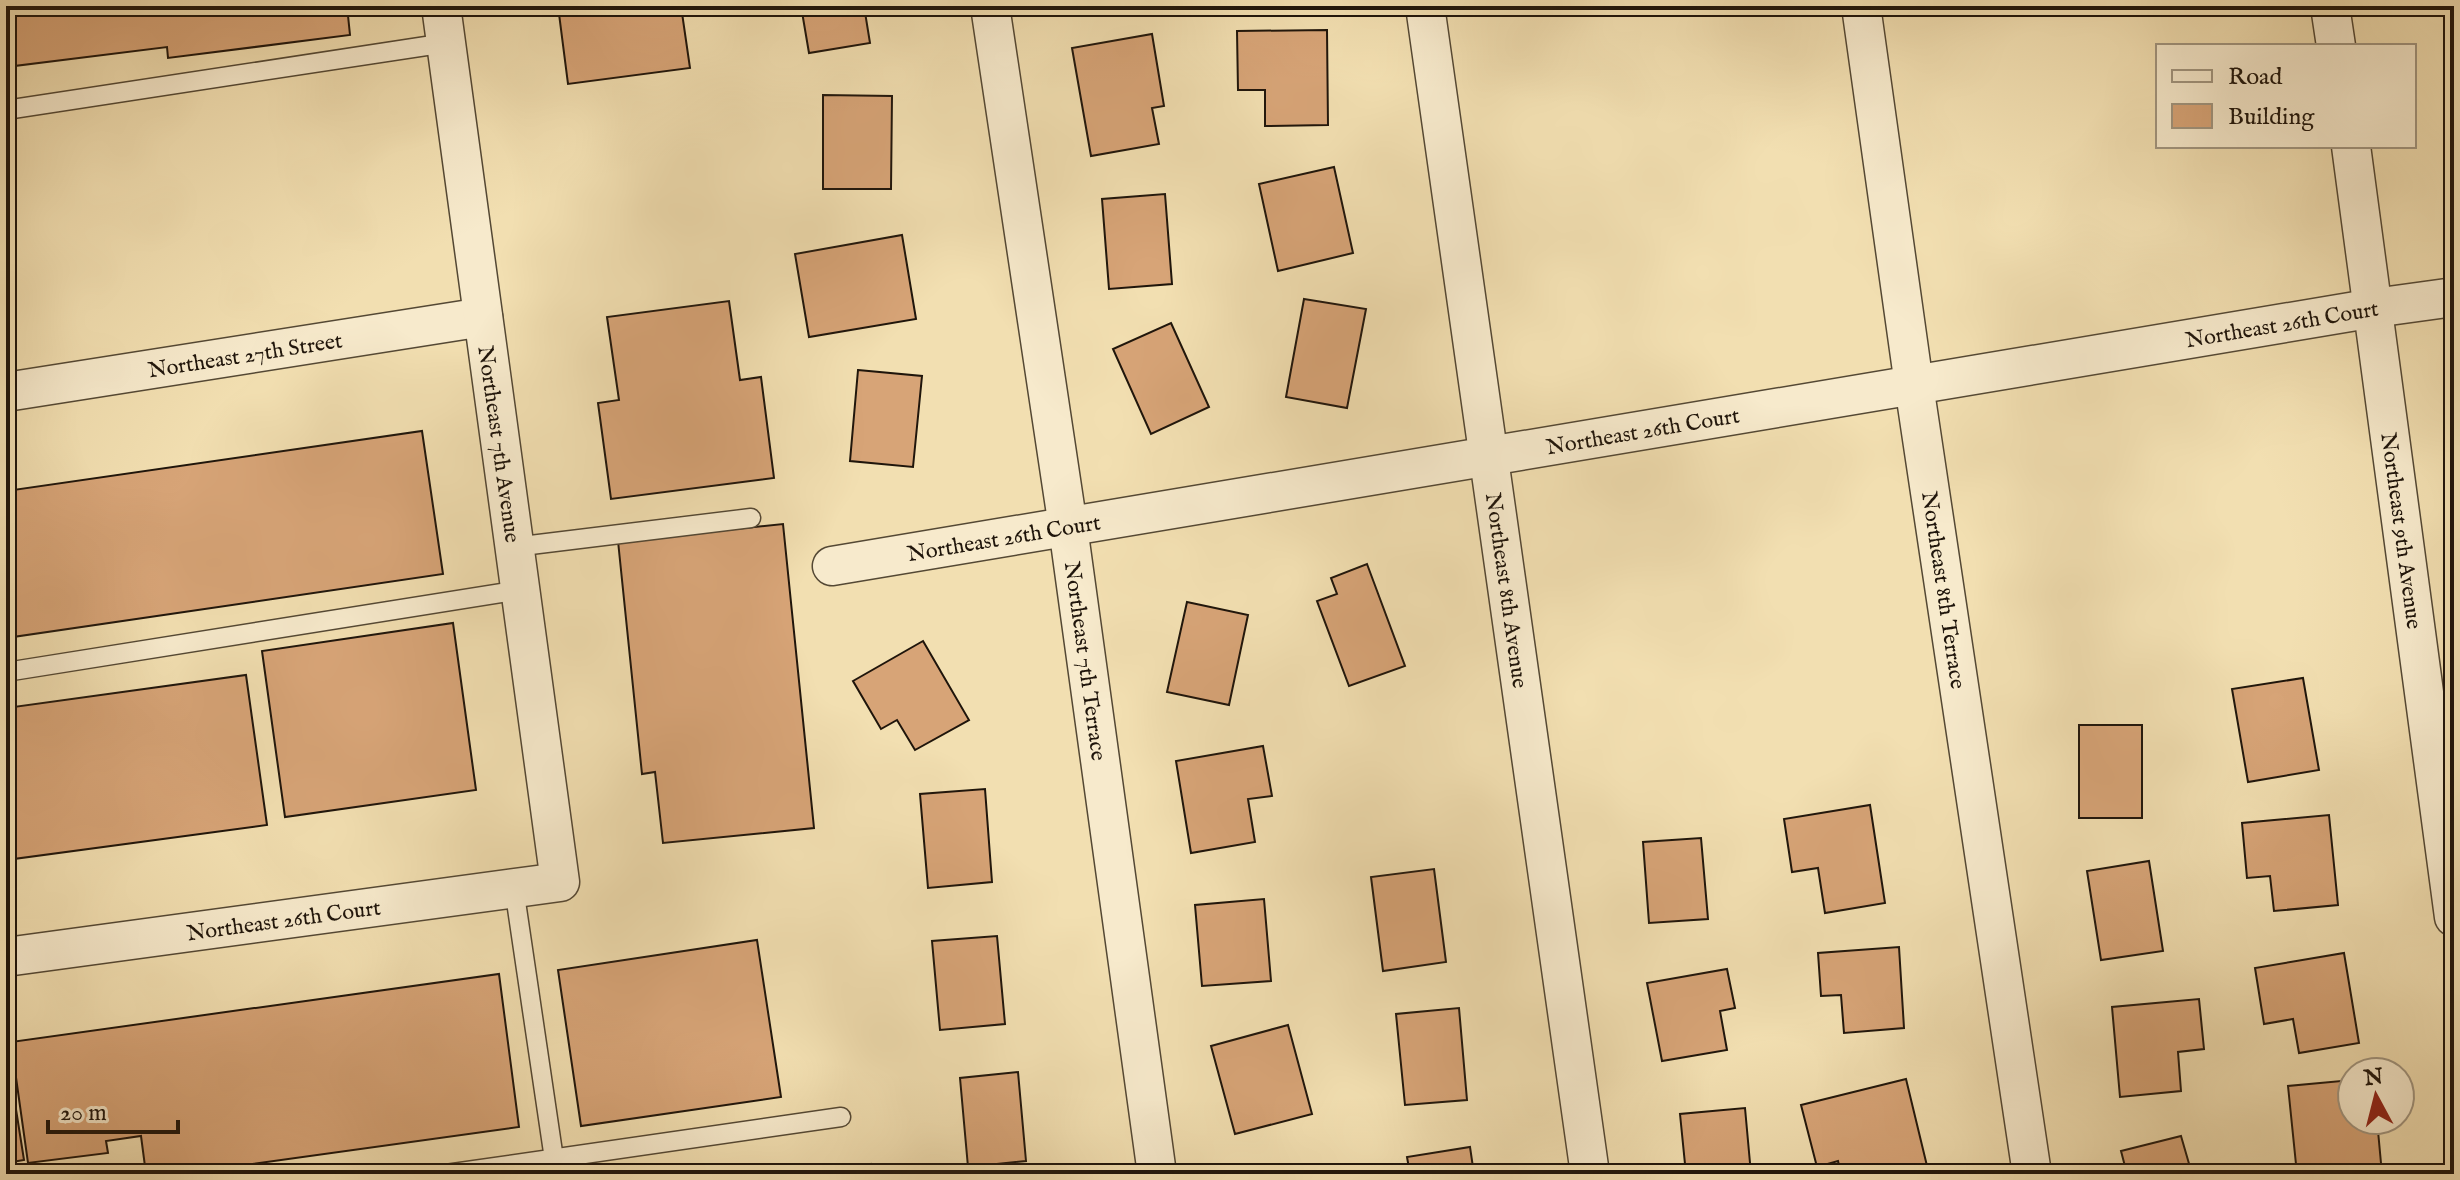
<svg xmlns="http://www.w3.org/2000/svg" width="2460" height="1180" font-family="'IM FELL English',serif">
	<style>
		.park { fill: url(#park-tufts); stroke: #6a6c4e; stroke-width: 2 }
		.building { fill: #d7a477; stroke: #1f150b; stroke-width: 2 }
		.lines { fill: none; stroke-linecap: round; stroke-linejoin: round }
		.service-casing { stroke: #544834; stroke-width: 21 }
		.minor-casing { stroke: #544834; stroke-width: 41 }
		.service { stroke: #f7eacc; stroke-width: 18 }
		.minor { stroke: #f7eacc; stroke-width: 38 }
		.labels { text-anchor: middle; stroke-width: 7; stroke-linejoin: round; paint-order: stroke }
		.street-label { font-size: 22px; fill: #1f150b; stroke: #f7eacc }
	</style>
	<defs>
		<pattern id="park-tufts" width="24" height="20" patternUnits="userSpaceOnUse" patternTransform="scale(2)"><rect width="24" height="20" fill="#b4c391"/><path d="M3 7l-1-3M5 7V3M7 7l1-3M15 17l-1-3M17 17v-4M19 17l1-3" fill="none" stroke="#9aa77c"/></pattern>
	</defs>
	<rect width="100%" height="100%" fill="#f2dfb1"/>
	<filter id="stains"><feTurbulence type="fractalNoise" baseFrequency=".0025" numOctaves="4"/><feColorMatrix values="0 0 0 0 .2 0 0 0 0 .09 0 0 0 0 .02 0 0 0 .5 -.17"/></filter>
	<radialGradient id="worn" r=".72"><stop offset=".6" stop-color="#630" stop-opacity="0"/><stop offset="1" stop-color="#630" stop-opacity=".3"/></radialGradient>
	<polygon class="park" points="871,1164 873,1174 807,1174"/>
	<g class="building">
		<polygon points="6,6 347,6 350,35 168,58 167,47 6,67"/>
		<polygon points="558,6 681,6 690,68 568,84"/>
		<polygon points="801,6 864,6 870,43 809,53"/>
		<polygon points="1072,6 1134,6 1135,8 1072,14"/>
		<polygon points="1327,30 1328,125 1265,126 1265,90 1238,90 1237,31"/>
		<polygon points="1152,34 1164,106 1152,108 1159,144 1091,156 1072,48"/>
		<polygon points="823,95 892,96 891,189 823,189"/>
		<polygon points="1334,167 1353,253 1278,271 1259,184"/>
		<polygon points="1165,194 1172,284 1109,289 1102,199"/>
		<polygon points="902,235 916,319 809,337 795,254"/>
		<polygon points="1304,299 1366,309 1347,408 1286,397"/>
		<polygon points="729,301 740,380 761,377 774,478 611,499 598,403 619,400 607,317"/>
		<polygon points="1171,323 1209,407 1151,434 1113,349"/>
		<polygon points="858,370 922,376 913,467 850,461"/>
		<polygon points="422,431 443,574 6,638 6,491"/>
		<polygon points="783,524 814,828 663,843 655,772 642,774 618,541"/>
		<polygon points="1367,564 1405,666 1349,686 1317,601 1337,594 1331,578"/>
		<polygon points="1187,602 1248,615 1229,705 1167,692"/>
		<polygon points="453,623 476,790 285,817 262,651"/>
		<polygon points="923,641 969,720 915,750 897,720 881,729 853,681"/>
		<polygon points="246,675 267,825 6,860 6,708"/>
		<polygon points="2303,678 2319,770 2248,782 2232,689"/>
		<rect x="2079" y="725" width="63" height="93"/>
		<polygon points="1263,746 1272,796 1248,799 1255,842 1191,853 1176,761"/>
		<polygon points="985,789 992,882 928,888 920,794"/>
		<polygon points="1870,805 1885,903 1825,913 1818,868 1792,872 1784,819"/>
		<polygon points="2329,815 2338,905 2274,911 2270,876 2247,878 2242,823"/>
		<polygon points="1701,838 1708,919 1649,923 1643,842"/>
		<polygon points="2149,861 2163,951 2101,960 2087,871"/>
		<polygon points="1434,869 1446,962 1383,971 1371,877"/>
		<polygon points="1264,899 1271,981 1202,986 1195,905"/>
		<polygon points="997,936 1005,1024 940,1030 932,941"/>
		<polygon points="757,940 781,1097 581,1126 558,970"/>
		<polygon points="1899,947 1904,1028 1844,1033 1841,995 1821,996 1818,953"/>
		<polygon points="2344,953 2359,1043 2299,1053 2293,1019 2264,1024 2255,968"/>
		<polygon points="1727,969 1735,1008 1720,1011 1727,1050 1662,1061 1647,983"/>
		<polygon points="499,974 519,1127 180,1174 146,1174 141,1136 106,1141 108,1153 28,1163 11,1042"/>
		<polygon points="2199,999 2204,1049 2178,1052 2181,1091 2120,1097 2112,1007"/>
		<polygon points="1459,1008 1467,1100 1405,1105 1396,1014"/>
		<polygon points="1288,1025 1312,1114 1235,1134 1211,1046"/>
		<polygon points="6,1046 24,1160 6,1163"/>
		<polygon points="1018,1072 1026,1161 968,1167 960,1078"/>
		<polygon points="1906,1079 1928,1170 1911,1174 1841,1174 1838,1161 1817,1167 1801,1105"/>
		<polygon points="2352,1080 2352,1120 2377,1120 2382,1174 2297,1174 2288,1086"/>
		<polygon points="1745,1108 1751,1174 1686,1174 1680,1114"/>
		<polygon points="2181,1136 2192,1174 2127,1174 2121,1151"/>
		<polygon points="1470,1147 1474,1174 1410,1174 1407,1157"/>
	</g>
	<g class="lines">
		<defs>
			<g id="service">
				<polyline points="6,110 446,43"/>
				<polyline points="514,547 751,518"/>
				<polyline points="6,672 520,590"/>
				<polyline points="514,888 554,1159"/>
				<polyline points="446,1174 841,1117"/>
			</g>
			<g id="minor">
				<path id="s1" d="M990 6 1068 527 1157 1174"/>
				<path id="s2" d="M1425 6 1590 1174"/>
				<path id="s3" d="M1861 6 1914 385 2032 1174"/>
				<polyline points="2330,6 2336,46"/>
				<path id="s4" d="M2351 146 2454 917"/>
				<path id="s5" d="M6 392 483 317"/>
				<path id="s6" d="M832 566 2374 308 2454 297"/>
				<path id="s7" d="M6 957 560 882 441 6"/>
			</g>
		</defs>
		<use href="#service" class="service-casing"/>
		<use href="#minor" class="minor-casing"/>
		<use href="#service" class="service"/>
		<use href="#minor" class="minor"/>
	</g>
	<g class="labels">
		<g class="street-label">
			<text dy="8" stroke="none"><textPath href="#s6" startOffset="1470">Northeast 26th Court</textPath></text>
			<text dy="8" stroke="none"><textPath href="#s5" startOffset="242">Northeast 27th Street</textPath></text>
			<text dy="8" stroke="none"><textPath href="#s6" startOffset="822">Northeast 26th Court</textPath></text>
			<text transform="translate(500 444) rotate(82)" y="8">Northeast 7th Avenue</text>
			<text dy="8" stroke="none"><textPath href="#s4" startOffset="388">Northeast 9th Avenue</textPath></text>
			<text dy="8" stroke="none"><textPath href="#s6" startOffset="174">Northeast 26th Court</textPath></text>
			<text dy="8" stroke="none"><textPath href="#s2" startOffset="590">Northeast 8th Avenue</textPath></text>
			<text dy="8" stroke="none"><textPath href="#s3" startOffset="590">Northeast 8th Terrace</textPath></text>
			<text dy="8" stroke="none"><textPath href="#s1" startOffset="662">Northeast 7th Terrace</textPath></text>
			<text dy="8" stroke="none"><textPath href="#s7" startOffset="280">Northeast 26th Court</textPath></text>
		</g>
	</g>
	<rect width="2460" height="1180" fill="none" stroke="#f2dfb1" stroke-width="32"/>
	<rect x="8" y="8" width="2444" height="1164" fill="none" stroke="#1f150b" stroke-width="4"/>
	<rect x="16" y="16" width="2428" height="1148" fill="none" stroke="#1f150b" stroke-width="2"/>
	<rect x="2156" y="44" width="260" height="104" fill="#f7eacc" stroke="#a1957f" stroke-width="2"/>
	<rect x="2172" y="70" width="40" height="12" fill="#f7eacc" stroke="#a1957f" stroke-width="2"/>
	<text x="2228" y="84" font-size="24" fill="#1f150b">Road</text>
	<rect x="2172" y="104" width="40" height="24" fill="#d7a477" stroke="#a1957f" stroke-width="2"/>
	<text x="2228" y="124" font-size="24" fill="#1f150b">Building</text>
	<g transform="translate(2376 1096) rotate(353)"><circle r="38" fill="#f7eacc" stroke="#a1957f" stroke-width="2"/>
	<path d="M0-6L14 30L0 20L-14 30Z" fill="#8f2418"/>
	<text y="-12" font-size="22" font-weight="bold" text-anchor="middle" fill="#1f150b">N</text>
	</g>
	<path d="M48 1120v12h130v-12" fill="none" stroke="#1f150b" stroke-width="4"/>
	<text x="60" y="1120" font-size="24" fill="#1f150b" stroke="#f7eacc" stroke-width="6" paint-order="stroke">20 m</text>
	<rect width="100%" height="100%" filter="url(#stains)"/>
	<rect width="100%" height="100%" fill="url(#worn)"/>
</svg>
